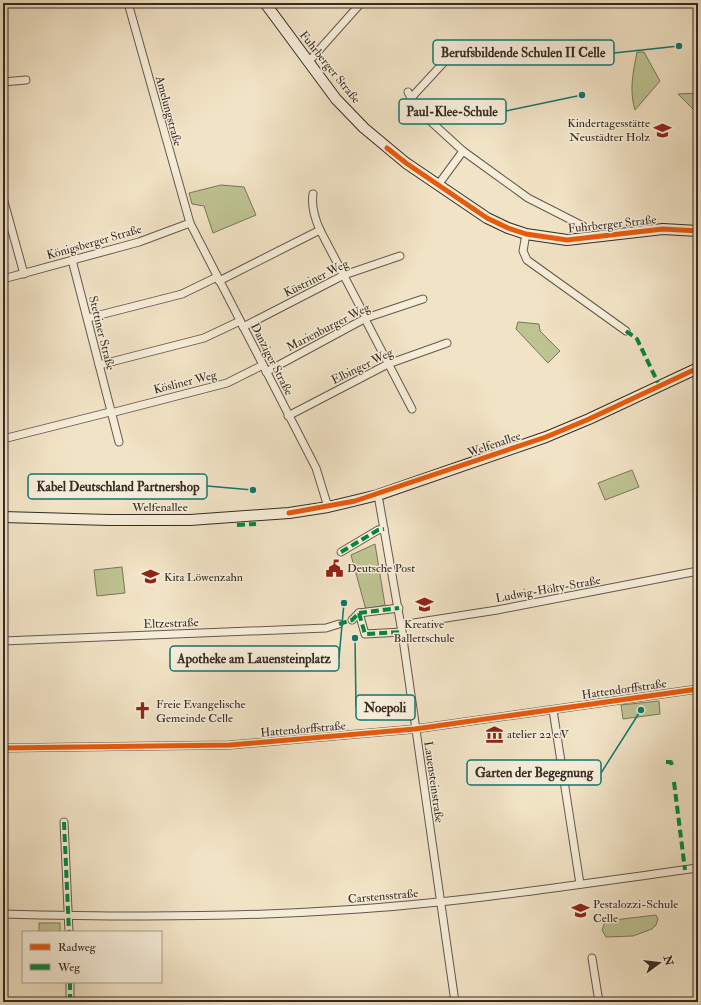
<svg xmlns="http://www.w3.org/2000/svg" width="701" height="1005" font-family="'IM FELL Double Pica',serif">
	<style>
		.green { fill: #bec392; stroke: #7a765a }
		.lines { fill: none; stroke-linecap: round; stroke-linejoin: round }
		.street-casing { stroke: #65584c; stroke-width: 9 }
		.secondary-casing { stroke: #362a23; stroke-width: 12 }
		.street { stroke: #f6edd9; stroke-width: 7 }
		.secondary { stroke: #f6edd9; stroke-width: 10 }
		.quiet { stroke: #00873e; stroke-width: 4; stroke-dasharray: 8 4; stroke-linecap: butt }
		.cycleway-casing { stroke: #f6edd9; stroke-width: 8 }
		.cycleway { stroke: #e8590c; stroke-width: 5 }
		.labels { text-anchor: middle; stroke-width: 3; stroke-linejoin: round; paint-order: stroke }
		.street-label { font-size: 12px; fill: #362a23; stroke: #f6edd9 }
		.poi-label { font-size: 12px; fill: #362a23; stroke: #f6edd9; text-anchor: start }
		.leader { fill: none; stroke: #0f766e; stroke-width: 1.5 }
		.callout-dot { fill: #0f766e; stroke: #f6edd9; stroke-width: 1.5 }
		.callout { fill: #f6edd9; stroke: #0f766e; stroke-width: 1.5 }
		.callout-label { font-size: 13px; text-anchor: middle; font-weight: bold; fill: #362a23 }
	</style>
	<rect width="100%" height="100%" fill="#f1e3c5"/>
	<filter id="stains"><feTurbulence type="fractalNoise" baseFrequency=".005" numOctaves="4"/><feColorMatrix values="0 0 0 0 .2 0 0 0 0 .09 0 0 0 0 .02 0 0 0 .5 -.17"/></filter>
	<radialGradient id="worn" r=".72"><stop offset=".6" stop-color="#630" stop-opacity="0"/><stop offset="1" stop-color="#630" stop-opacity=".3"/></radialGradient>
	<g class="green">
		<path d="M637 52H644L660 81 635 110C629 90 633 73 637 52Z"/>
		<polygon points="698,93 698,114 678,94"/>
		<polygon points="221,185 244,187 256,215 213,233 204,206 192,204 189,193"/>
		<polygon points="518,322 539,324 540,331 560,351 548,363 516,329"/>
		<polygon points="632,470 639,487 605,500 598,483"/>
		<polygon points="375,544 385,605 366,610 351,555"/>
		<polygon points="122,567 125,593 97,596 94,570"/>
		<polygon points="659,701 660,714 623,719 621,705"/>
		<polygon points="656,915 658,919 656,925 652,929 633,936 606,937 602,930 605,921"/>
		<rect x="39" y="923" width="21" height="9"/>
	</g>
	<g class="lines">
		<defs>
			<g id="street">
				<polyline points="128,3 190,223 316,468 328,507"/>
				<polyline points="307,62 312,58 361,3"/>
				<polyline points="3,82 26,80"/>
				<polyline points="408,92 416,108 463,151 438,185"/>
				<polyline points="411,98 458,47"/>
				<polyline points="463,151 528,198 583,226"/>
				<path d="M313 194C311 207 315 219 320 230L366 318"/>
				<polyline points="3,198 24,274"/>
				<polyline points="526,234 523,251 527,260 626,331"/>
				<polyline points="72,260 119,442"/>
				<polyline points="3,279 139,242 190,223"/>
				<polyline points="219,281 320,230"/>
				<polyline points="88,318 182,294 217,277"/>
				<polyline points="365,319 412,409"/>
				<polyline points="243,327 344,275 400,256"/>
				<polyline points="99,365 204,338 240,321"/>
				<polyline points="266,372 366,318 423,299"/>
				<polyline points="111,413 227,383 263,365"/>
				<polyline points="288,416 388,364 447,343"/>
				<polyline points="3,439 110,412"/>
				<polyline points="378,495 402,632 455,1002"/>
				<polyline points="341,552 378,530 384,529"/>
				<polyline points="359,613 365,634 402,632"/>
				<polyline points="359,613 399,608"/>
				<polyline points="352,620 359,613"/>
				<polyline points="401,625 497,610 698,571"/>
				<polyline points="3,641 326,628 339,624"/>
				<polyline points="553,710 580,884"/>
				<polyline points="3,748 230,745 415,729 698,689"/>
				<polyline points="64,822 69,932"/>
				<path d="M3 914C116 917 230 918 343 910 462 903 580 884 698 868"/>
				<polyline points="592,958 599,1002"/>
				<polyline points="70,982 70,1002"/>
			</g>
			<g id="secondary">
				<polyline points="265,3 336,99 364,128 406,163 487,218 508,228 526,234 567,240 663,229 698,231"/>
				<polyline points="3,517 109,520 190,520 289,513 328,507 378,495 546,437 589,419 698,368"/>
			</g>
		</defs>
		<use href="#street" class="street-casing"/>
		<use href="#secondary" class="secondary-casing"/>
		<use href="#street" class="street"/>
		<use href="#secondary" class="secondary"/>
		<g class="quiet">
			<polyline points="626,331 637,339 660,387"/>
			<polyline points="237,525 256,524"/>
			<polyline points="341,552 378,530 384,529"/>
			<polyline points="359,613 365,634 402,632"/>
			<polyline points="359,613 399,608"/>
			<polyline points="339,624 352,620 359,613"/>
			<polyline points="666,762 671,762 672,766"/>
			<polyline points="674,782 685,870"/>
			<polyline points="64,822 69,932"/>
			<polyline points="70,982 70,1002"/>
		</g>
		<defs>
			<g id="cycleway">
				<polyline points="387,148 406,163 487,218 508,228 526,234 567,240 663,229 698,231"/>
				<polyline points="289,513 355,501 546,437 589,419 698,368"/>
				<polyline points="3,748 230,745 415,729 698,689"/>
			</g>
		</defs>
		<use href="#cycleway" class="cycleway-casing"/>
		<use href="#cycleway" class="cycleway"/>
	</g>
	<defs>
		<symbol id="school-bare" viewBox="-9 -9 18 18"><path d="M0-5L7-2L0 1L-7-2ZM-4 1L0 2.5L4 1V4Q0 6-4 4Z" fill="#8f2418" stroke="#f6edd9" stroke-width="2.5" paint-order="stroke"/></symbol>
		<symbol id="civic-bare" viewBox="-9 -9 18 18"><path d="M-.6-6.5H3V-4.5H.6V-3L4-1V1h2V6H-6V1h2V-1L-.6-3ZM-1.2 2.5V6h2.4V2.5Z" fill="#8f2418" stroke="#f6edd9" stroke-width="2.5" paint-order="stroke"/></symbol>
		<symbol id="church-bare" viewBox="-9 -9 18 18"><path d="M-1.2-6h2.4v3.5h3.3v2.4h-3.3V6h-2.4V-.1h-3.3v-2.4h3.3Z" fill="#8f2418" stroke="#f6edd9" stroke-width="2.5" paint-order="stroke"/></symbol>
		<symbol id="museum-bare" viewBox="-9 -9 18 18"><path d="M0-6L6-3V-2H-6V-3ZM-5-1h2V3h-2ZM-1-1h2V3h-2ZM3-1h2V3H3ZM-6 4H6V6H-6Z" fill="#8f2418" stroke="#f6edd9" stroke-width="2.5" paint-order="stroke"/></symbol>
	</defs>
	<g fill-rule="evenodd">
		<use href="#school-bare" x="650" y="118" width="25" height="25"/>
		<use href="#civic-bare" x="322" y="556" width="25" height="25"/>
		<use href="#school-bare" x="138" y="564" width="25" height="25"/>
		<use href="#school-bare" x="412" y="592" width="25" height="25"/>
		<use href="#church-bare" x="130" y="698" width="25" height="25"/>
		<use href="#museum-bare" x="482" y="722" width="25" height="25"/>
		<use href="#school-bare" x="568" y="898" width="25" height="25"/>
	</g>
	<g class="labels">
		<g class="street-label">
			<text transform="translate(330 67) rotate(51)" y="4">Fuhrberger Straße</text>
			<text transform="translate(169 111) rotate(75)" y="4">Amelungstraße</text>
			<text transform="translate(612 224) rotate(-6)" y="4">Fuhrberger Straße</text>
			<text transform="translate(94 242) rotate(-16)" y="4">Königsberger Straße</text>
			<text transform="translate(316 278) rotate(-26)" y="4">Küstriner Weg</text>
			<text transform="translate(328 327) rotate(-27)" y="4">Marienburger Weg</text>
			<text transform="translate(102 333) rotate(76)" y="4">Stettiner Straße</text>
			<text transform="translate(272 359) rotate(63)" y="4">Danziger Straße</text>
			<text transform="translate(362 366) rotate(-26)" y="4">Elbinger Weg</text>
			<text transform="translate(185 382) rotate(-14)" y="4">Kösliner Weg</text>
			<text transform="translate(494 444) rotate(-19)" y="4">Welfenallee</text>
			<text x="160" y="511">Welfenallee</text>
			<text transform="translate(548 589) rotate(-10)" y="4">Ludwig-Hölty-Straße</text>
			<text transform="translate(171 623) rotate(-2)" y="4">Eltzestraße</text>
			<text transform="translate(624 689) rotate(-8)" y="4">Hattendorffstraße</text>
			<text transform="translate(303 729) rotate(-5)" y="4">Hattendorffstraße</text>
			<text transform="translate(434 782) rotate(82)" y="4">Lauensteinstraße</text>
			<text transform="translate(383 896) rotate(-5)" y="4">Carstensstraße</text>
		</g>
		<g class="poi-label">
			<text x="650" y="127" text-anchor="end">Kindertagesstätte<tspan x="650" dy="14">Neustädter Holz</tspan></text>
			<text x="347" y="572">Deutsche Post</text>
			<text x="164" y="581">Kita Löwenzahn</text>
			<text x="424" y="628" text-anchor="middle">Kreative<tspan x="424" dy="14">Ballettschule</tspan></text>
			<text x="156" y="708">Freie Evangelische<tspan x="156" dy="14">Gemeinde Celle</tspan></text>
			<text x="507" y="738">atelier 22 e.V</text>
			<text x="593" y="908">Pestalozzi-Schule<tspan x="593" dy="14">Celle</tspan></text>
		</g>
	</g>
	<path class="leader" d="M679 46L614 53M582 95L506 111M253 490L207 486M344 603L339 658M355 638L356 707M641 710L601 773"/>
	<g class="callout-dot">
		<circle cx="679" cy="46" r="4"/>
		<circle cx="582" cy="95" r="4"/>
		<circle cx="253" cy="490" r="4"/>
		<circle cx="344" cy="603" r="4"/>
		<circle cx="355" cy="638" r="4"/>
		<circle cx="641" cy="710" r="4"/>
	</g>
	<g class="callout">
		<rect x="433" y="40" width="181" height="25" rx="4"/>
		<rect x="399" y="99" width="107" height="25" rx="4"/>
		<rect x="28" y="474" width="179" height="25" rx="4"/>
		<rect x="170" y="646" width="169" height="25" rx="4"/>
		<rect x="356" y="695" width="59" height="25" rx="4"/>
		<rect x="467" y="760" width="134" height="25" rx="4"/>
	</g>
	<g class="callout-label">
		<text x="523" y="57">Berufsbildende Schulen II Celle</text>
		<text x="452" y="116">Paul-Klee-Schule</text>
		<text x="118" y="491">Kabel Deutschland Partnershop</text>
		<text x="254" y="663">Apotheke am Lauensteinplatz</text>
		<text x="385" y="712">Noepoli</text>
		<text x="534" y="777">Garten der Begegnung</text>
	</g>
	<rect width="701" height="1005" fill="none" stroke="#f1e3c5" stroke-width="16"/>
	<rect x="4" y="4" width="693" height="997" fill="none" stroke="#362a23" stroke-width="2"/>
	<rect x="8" y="8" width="685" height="989" fill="none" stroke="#362a23"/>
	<rect x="22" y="931" width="140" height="52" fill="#f6edd9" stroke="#a99f90"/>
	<rect x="30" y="944" width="20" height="6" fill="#e8590c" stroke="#a99f90"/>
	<text x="58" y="951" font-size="12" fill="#362a23">Radweg</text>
	<rect x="30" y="964" width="20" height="6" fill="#00873e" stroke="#a99f90"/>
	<text x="58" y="971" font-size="12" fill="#362a23">Weg</text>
	<g transform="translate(659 963) rotate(75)" stroke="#f6edd9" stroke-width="3" paint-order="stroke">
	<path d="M0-3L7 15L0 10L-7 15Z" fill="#362a23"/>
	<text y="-6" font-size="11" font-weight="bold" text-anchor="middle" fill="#362a23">N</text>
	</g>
	<rect width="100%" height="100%" filter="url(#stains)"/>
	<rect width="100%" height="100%" fill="url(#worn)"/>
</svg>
